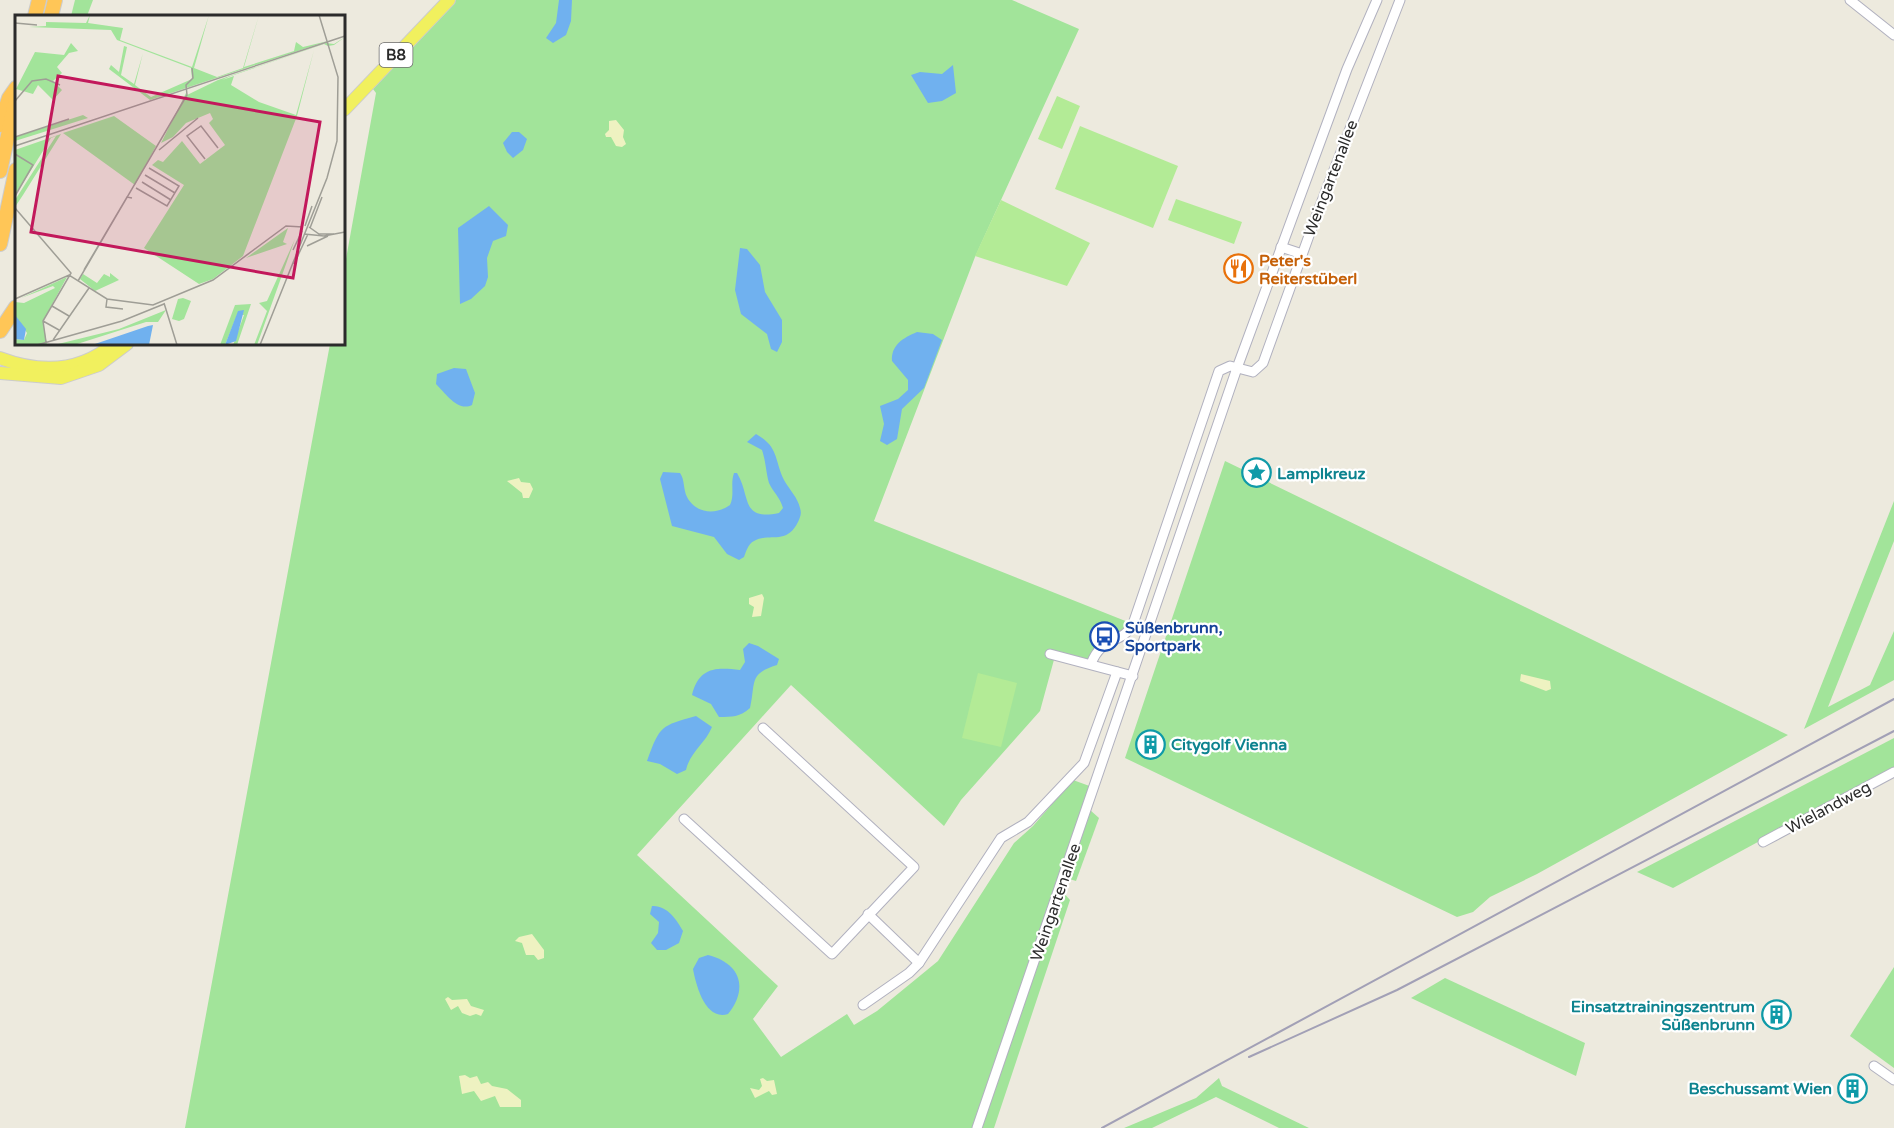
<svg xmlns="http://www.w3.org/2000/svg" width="1894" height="1128" font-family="'Varela Round',sans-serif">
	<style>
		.green { fill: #a2e49a }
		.sand { fill: #eef2c1 }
		.pitch { fill: #b3eb96 }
		.water { fill: #70b1ef }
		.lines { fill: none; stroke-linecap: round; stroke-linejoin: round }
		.minor-casing { stroke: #b1b1bf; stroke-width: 11 }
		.major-casing { stroke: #ccc; stroke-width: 14 }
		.highway-casing { stroke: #ccc; stroke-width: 16 }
		.minor { stroke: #fff; stroke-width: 9 }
		.major { stroke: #f1f05e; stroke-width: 12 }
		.highway { stroke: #ffc657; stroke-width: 14 }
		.rail { stroke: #a2a0b6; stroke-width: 2 }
		.labels { text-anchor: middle; stroke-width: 4.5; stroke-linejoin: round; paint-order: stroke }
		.shield { fill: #fff; stroke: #6b6b6b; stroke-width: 1.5 }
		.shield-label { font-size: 15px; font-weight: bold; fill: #2b2b2b }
		.street-label { font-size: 16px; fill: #2b2b2b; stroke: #fff }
		.food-label { font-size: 16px; font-weight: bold; fill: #c56008; stroke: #fff; text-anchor: start }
		.culture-label { font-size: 16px; font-weight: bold; fill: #0d838f; stroke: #fff; text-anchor: start }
		.transit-label { font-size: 16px; font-weight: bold; fill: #164399; stroke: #fff; text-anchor: start }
		.inset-road { fill: none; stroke: #9f9e96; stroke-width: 1.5 }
		.view { fill: #c2185b; fill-opacity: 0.15; stroke: #c2185b; stroke-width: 3 }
		.inset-edge { fill: none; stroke: #2b2b2b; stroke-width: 3 }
	</style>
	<rect width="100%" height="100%" fill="#edeade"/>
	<g class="green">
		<polygon points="75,0 93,0 87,16 71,16"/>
		<polygon points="456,0 1012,0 1079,29 975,257 874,521 1133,624 1107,642 1091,664 1055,656 1040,711 961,800 944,826 791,685 637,855 778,986 753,1019 781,1057 847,1014 854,1025 877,1011 938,961 1014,843 1033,826 1073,780 1095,788 977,1128 185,1128 330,344 344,344 344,270 376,93 373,89"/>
		<polygon points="1225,461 1788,735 1537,874 1490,897 1473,912 1457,917 1125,758"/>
		<polygon points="1894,501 1894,541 1828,707 1870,685 1894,631 1894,680 1804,729"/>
		<polygon points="1894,738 1894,768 1673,888 1637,872"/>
		<polygon points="1090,810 1099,818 1076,881 1066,878"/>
		<polygon points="1062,891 1070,900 994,1128 981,1128"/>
		<polygon points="1894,967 1894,1068 1850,1036"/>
		<polygon points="1445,978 1585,1043 1576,1076 1411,998"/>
		<polygon points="1219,1078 1222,1086 1309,1128 1279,1128 1216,1097 1152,1128 1124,1128 1196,1098"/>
	</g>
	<g class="sand">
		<polygon points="616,120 624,130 623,137 626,144 622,147 616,146 611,137 606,137 605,134 609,130 609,121"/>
		<polygon points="519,478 521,482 530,483 533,489 529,498 523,498 522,493 507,481"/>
		<polygon points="762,594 764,598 761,616 752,617 754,607 749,604 749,598"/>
		<polygon points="1521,674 1550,681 1551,689 1546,691 1520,681"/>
		<polygon points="532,934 544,950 544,958 538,960 534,955 526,955 522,943 515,941 519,937"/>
		<polygon points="448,997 452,1000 467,999 471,1006 484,1010 481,1016 476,1014 470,1016 462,1013 458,1006 451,1010 445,999"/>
		<polygon points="465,1075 470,1078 477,1076 481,1084 488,1082 492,1086 507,1089 521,1100 521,1107 500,1107 495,1096 481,1101 474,1091 462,1094 459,1076"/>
		<polygon points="763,1078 767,1081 774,1080 777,1094 772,1095 769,1091 755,1098 750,1088 759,1090 762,1086 760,1079"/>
	</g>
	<g class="pitch">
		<polygon points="1057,96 1080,106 1062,149 1038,139"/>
		<polygon points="1080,126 1178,166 1153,228 1055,189"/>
		<polygon points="1176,199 1242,222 1234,244 1168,220"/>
		<polygon points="1001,200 1090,243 1067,286 975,256"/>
		<polygon points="978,673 1017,683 1001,747 962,738"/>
	</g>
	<g class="water">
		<polygon points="559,0 572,0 571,21 566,35 553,43 546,38 556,23"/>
		<polygon points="953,65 956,93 942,101 928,103 911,75 920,72 942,74"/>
		<polygon points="512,132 519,132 527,139 523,150 513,158 507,152 503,143"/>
		<polygon points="489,206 508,225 506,236 493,241 487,258 488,277 485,286 471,299 460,304 458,228"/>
		<polygon points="740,248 747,249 760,265 765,292 782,320 782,342 777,352 771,349 767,334 741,314 735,290"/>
		<path d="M917 332 933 334 942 340 924 388 902 409 897 439 887 445 880 441 884 424 880 406 898 399 908 390V380L892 361C891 345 903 338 917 332Z"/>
		<path d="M454 368 466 369 475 393 472 405C458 412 446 394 436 384L437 374Z"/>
		<path d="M756 434C779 447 774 459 784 480 789 489 798 498 800 508 802 514 800 517 798 522 786 546 770 532 754 541 748 544 746 552 744 557L739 560 727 554 714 537 672 526 660 479 663 472 680 473C685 480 683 489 687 497 696 514 716 515 730 505 735 494 730 484 734 473H737C751 496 740 521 779 513L783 508C780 497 773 492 769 483 766 473 766 462 762 450L747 442Z"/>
		<path d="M749 643 758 646 779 659 777 665C748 674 756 683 750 708 740 717 732 717 719 717L711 704 692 695C699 667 716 667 740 670L745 662 743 649Z"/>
		<path d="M696 716 712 727C705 744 690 752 686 770L677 774 660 764 647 761C660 725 661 726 696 716Z"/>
		<path d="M652 906C667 905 677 920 683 931L679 943 666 950H657L651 943 658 933 659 922 650 914Z"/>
		<path d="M708 955C740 963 749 988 728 1014 705 1021 696 985 693 969L699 958Z"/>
	</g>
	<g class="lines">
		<defs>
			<g id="minor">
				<polyline points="1850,0 1894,35"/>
				<polyline points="1281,247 1302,254"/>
				<polyline points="1050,654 1133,676"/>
				<path d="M1091 664C1102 635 1122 645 1133 624L1219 371 1230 366 1253 372 1263 363 1315 219 1400 0"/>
				<polyline points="684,819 832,954 914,867 763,728"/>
				<polyline points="1763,842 1894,772"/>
				<polyline points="868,914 919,963"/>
				<polyline points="863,1005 909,973 919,963 1001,838 1028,822 1084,763 1117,672"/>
				<polyline points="1874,1066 1894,1080"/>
				<polyline points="977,1128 1237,368 1347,69 1377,0"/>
			</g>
			<g id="major">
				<polyline points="344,110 449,0"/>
				<path d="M0 358C40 373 80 372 113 344"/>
				<polyline points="0,373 61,378 99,365 127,344"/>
			</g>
			<g id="highway">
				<polyline points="35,16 39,0"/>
				<polyline points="51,16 55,0"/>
				<polyline points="0,125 9,98 16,88"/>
				<polyline points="0,171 16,99"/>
				<polyline points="0,244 16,170"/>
				<polyline points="0,331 16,307"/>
			</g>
		</defs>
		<use href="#minor" class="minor-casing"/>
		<use href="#major" class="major-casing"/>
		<use href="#highway" class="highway-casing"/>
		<use href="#minor" class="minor"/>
		<use href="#major" class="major"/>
		<use href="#highway" class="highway"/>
		<g class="rail">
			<polyline points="1249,1057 1397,990 1894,731"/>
			<polyline points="1102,1128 1894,699"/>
		</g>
	</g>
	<defs>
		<symbol id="restaurant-ring" viewBox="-11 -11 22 22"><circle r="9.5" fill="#fff" stroke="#e8710a" stroke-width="1.5"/><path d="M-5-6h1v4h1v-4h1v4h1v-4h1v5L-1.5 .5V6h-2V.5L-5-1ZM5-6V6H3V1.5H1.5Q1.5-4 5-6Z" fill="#e8710a"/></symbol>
		<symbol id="sight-ring" viewBox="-11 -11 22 22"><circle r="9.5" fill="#fff" stroke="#0f9aa8" stroke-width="1.5"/><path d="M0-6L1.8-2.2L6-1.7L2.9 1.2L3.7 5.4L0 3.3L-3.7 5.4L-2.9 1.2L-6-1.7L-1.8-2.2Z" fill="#0f9aa8"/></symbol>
		<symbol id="bus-ring" viewBox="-11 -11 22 22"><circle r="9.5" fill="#fff" stroke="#1a4fb4" stroke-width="1.5"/><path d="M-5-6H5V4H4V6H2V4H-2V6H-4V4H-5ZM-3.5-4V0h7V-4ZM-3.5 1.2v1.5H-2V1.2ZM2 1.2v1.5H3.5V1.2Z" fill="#1a4fb4"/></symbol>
		<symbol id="building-ring" viewBox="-11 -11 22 22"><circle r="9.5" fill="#fff" stroke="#0f9aa8" stroke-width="1.5"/><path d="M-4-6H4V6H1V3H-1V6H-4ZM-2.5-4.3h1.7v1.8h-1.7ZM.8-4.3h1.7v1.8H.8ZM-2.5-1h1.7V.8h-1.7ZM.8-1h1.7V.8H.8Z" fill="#0f9aa8"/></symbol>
	</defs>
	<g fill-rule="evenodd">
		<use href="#restaurant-ring" x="1222" y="252" width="33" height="33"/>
		<use href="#sight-ring" x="1240" y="456" width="33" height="33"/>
		<use href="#bus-ring" x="1088" y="620" width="33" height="33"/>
		<use href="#building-ring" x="1134" y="728" width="33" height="33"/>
		<use href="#building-ring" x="1760" y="998" width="33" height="33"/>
		<use href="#building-ring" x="1836" y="1072" width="33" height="33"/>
	</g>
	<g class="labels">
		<rect class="shield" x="379.5" y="43" width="33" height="24" rx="4.5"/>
		<g class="shield-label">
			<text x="396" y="60">B8</text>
		</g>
		<g class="street-label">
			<text transform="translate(1330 178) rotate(-69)" y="6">Weingartenallee</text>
			<text transform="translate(1828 807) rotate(-28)" y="6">Wielandweg</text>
			<text transform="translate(1055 902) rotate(-71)" y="6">Weingartenallee</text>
		</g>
		<g class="food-label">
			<text x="1259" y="266">Peter's<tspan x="1259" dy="18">Reiterstüberl</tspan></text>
		</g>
		<g class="culture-label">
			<text x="1277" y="479">Lamplkreuz</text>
			<text x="1171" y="750">Citygolf Vienna</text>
			<text x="1755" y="1012" text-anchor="end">Einsatztrainingszentrum<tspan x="1755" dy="18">Süßenbrunn</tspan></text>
			<text x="1832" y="1094" text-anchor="end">Beschussamt Wien</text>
		</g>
		<g class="transit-label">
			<text x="1125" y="633">Süßenbrunn,<tspan x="1125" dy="18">Sportpark</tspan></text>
		</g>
	</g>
	<g transform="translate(15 15)">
		<rect width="330" height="330" fill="#edeade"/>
		<path d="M75 0 73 8 108 13 105 25 177 52 194 0 179 53 202 62 228 53 244 0 229 52 279 36 281 27 288 32 313 26 135 85 94 54 96 50 104 57 109 31 112 32 106 60 119 69 128 38 120 70 136 82 177 64 176 53 102 25 96 15 14 12 31 11V7L71 8ZM330 22 319 30 313 31 309 29 216 61 207 65 219 61 216 70 244 87 281 100 299 35 282 101 228 241 198 264 184 269 129 233 169 170 137 150 143 145 148 147 167 126 185 149 210 130 194 108 198 104 195 98 171 108 158 122 146 128 171 78 172 80 203 65 311 28 319 29ZM56 28 63 36 54 38 42 52 47 58 38 66 47 75 38 85 23 70 18 79 1 74 20 37 49 40ZM68 100 73 103 0 126V122ZM99 101 141 131 120 170 48 118ZM46 119 8 180 0 192V185L41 121 36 123 0 181V135ZM273 213 268 227 272 229 231 243ZM280 224 242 330H239L252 296 244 288 252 286ZM95 258 104 265 80 276 65 264 68 259 82 268 89 259 95 262ZM52 262 28 306 32 330H0V324L9 325 12 318 0 300V287L9 288 40 273 38 271 6 283ZM168 283 176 286 169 304 164 306 157 304 163 284ZM236 289 222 330H218L229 300H222L210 330H205L220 290ZM151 295 143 307H131L59 330H39L104 314Z" fill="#a2e49a"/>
		<path d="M229 295 221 326 210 330 223 296ZM0 300 11 314 9 325 0 324ZM138 310 134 330H77L133 311Z" fill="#70b1ef"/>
		<path class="inset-road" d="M0 8 22 10M0 86 17 66 31 64 45 70M0 122 54 104M0 131 330 21M144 135 183 103M190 144 172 121 186 111 203 133M130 160 160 178M127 167 156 185M121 173 152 191 164 171 134 153M0 181 18 150 0 139M0 193 56 258 28 306 31 327M290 211 297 191M294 212 304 219H319M295 213 307 182M289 219 309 221 330 217M292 231 313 221M278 235 287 216M279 249 293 219M69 255 112 182 117 183M63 266 172 80 171 70 178 63 177 53M0 284 54 260 92 284 138 290 198 265 271 211 288 212M92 284 91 292 108 294M149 288 162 330M37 291 54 301M28 306 44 315M38 325 74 273M22 330 107 306 149 289M245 330 312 163 322 126 323 62 304 0"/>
		<path class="view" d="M43 61 305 107 278 263 16 217Z"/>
		<rect width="330" height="330" class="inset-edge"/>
	</g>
</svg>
